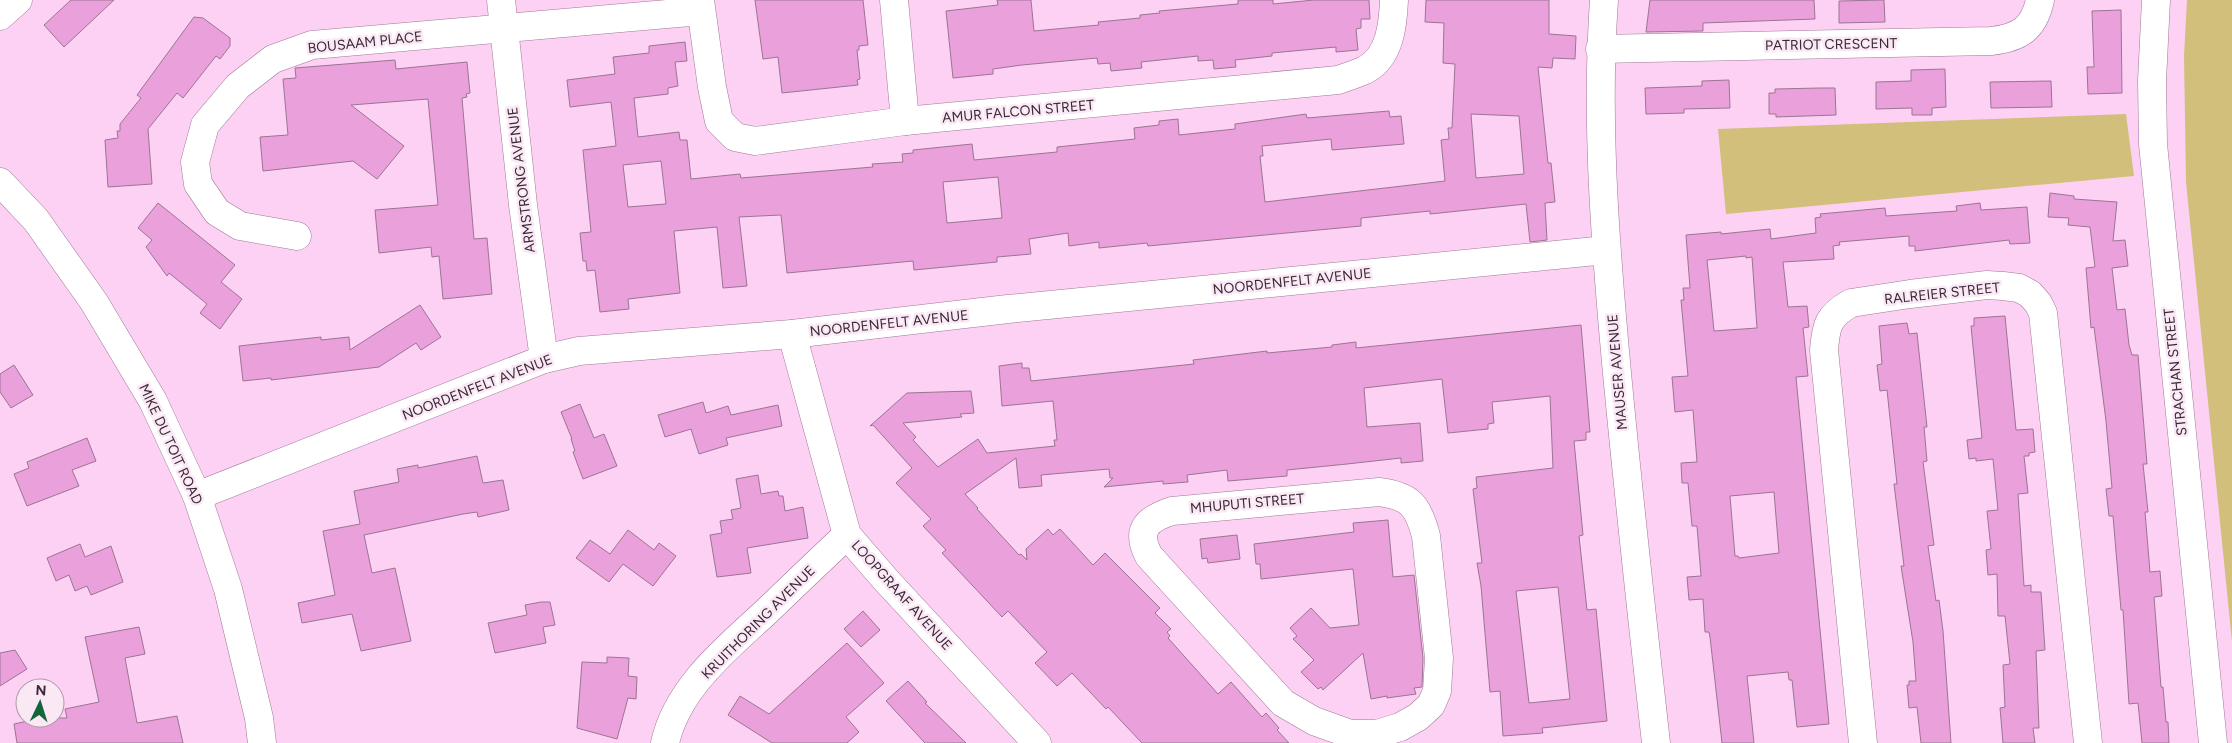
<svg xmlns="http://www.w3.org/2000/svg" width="2232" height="743" font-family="Figtree,sans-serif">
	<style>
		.green { fill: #d2bf7b }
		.building { fill: #eaa1db; stroke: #9c7493; fill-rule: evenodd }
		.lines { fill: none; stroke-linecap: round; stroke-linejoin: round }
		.street-casing { stroke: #a07897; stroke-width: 29 }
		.secondary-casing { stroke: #a07897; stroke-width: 29 }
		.street { stroke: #fff; stroke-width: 28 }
		.secondary { stroke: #fff; stroke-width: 28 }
		.labels { text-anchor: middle; stroke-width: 5; stroke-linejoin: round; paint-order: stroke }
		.street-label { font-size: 14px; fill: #392835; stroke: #fae8f5 }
	</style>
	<rect width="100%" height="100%" fill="#fdd1f3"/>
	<g class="green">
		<polygon points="2187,0 2232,0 2232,642 2186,182 2184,56"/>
		<polygon points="2126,114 2134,176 1726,214 1718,129"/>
	</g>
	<g class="building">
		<polygon points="71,0 114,0 64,47 44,25"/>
		<polygon points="755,0 863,0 868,45 859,46 859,50 857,50 860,79 857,80 858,85 782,93 778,57 763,59"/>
		<polygon points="997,0 1031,0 1034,31 1099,25 1098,22 1140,18 1140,15 1160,13 1159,11 1238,4 1238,0 1273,0 1273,4 1314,0 1369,0 1370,19 1361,19 1361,28 1356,29 1358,50 1336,52 1336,47 1272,53 1272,56 1235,60 1236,67 1214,69 1213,60 1198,61 1198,56 1141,62 1142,68 1111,71 1110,63 1098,64 1097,58 1022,65 993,69 993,74 953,78 946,11 998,5"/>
		<path d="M1426 0H1549V34L1576 36 1575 59 1553 58 1552 68 1538 67 1548 163H1551L1555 202 1545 203 1547 240 1530 242 1526 204 1430 214V211L1361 218V226L1148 246 1147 243 1099 248V242L1069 246 1068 233 1029 239 1031 254 997 257V262L914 270 913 261 787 273 781 215 739 217 747 286 723 288 717 227 674 231 680 293 628 299 629 309 600 312 595 270 587 271 586 261H583L580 233 591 232 583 150 616 146 611 102 570 107 567 80 615 74 613 57 649 53V46L685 42 687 61 675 62 678 86 668 88V94L634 98 638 137 679 132 680 140H687L691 179 740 174 741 178 873 167 872 164 903 162 902 154 913 153V150L972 144 974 160 1057 152V147L1135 139 1134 128 1159 125V121L1178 119 1179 135 1235 129V124L1306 114 1307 118 1389 111 1390 117 1401 116 1404 144 1332 150 1331 139 1262 146 1263 156H1260L1265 202 1445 181 1441 140 1449 139 1448 128H1452L1455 64 1443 63 1444 23 1425 22ZM1471 114 1519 116 1524 174 1476 178ZM661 161 666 204 628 207 623 165ZM998 177 1002 218 947 223 943 182Z"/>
		<polygon points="1650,0 1814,0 1815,19 1703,23 1703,31 1646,32"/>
		<polygon points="1884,0 1885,22 1839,23 1839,1"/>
		<polygon points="2121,10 2122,93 2088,94 2087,67 2094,67 2092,11"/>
		<polygon points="194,17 203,18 230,38 230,46 220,59 216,56 183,98 177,93 148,129 152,184 108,187 105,140 118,138 117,131 120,131 120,124 141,98 137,95"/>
		<polygon points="395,60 396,69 467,62 470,93 466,94 467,97 462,98 474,239 487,238 492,294 443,299 439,256 432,257 431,247 379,253 375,210 438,205 428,99 351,105 404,146 377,179 353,161 263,171 260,137 288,135 283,79 296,78 295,68"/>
		<polygon points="1945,69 1946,107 1932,108 1932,115 1912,115 1912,108 1876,109 1876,82 1911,81 1911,70"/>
		<polygon points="1729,80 1730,108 1684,109 1684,113 1646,114 1645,88 1702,86 1702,81"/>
		<polygon points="2051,81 2052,107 1991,108 1990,82"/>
		<polygon points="1820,88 1835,88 1836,115 1776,117 1776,114 1769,114 1769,93 1775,93 1775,89"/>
		<polygon points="2050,193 2074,196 2074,199 2117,202 2113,241 2125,240 2128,266 2112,268 2117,310 2125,309 2129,345 2132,355 2138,355 2147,464 2143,464 2148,512 2145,512 2150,572 2160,571 2162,596 2154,597 2161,687 2163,687 2166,722 2168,722 2169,743 2142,743 2138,703 2129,704 2123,610 2121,610 2113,516 2109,516 2106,489 2112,488 2106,421 2094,327 2091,328 2086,268 2095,267 2090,227 2068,225 2069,218 2048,217"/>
		<polygon points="158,203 235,265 221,282 242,299 220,329 200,313 207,304 169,273 167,276 146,247 152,240 138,228"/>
		<path d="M1980 203 1981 210 2027 207 2030 243 2010 244 2009 240 1915 251V246H1909V236L1839 242 1840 245 1833 246 1834 259 1783 262 1788 307 1807 306 1809 327 1803 328 1808 376 1796 377 1829 724 1797 727 1792 680H1789L1788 672 1747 676 1754 743H1722L1710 637 1709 632H1705L1703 599 1689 600 1687 577 1701 576 1697 526H1692L1688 483H1682L1681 463 1697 462 1693 410 1675 412 1672 377 1688 376 1681 300H1684L1683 288H1690L1686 235 1721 232V234L1770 229 1771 239 1816 233 1815 218 1821 217 1820 214 1885 208 1886 216 1957 211 1956 206ZM1746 256V258L1752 257 1757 328 1714 331 1707 260ZM1774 492 1779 553 1739 558 1738 556H1735L1730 496Z"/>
		<polygon points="420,305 441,337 421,350 416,343 379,367 271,380 271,378 243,381 239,346 321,337 321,340 349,337 350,350"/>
		<polygon points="2005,316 2016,430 2033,429 2035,452 2029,453 2029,456 2024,456 2028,493 2018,494 2024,586 2031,585 2031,592 2041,592 2045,650 2036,651 2039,728 2033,728 2035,743 2003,743 2000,708 2005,707 2003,665 2010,664 2005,616 1998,616 1997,574 1988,575 1986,550 1991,549 1987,511 1998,510 1993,459 1976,461 1976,458 1969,459 1967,440 1982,438 1971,326 1974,326 1974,318"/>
		<polygon points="1907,323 1909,334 1917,333 1921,371 1927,427 1924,427 1927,461 1923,462 1934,545 1928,546 1936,601 1939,600 1943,631 1951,743 1921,743 1917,707 1909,708 1907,685 1909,685 1909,681 1916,681 1913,642 1901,566 1904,566 1894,484 1897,484 1887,390 1880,391 1877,365 1882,364 1879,326"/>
		<path d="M1581 325 1590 432H1586V440L1574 441 1583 535 1579 536 1587 610 1596 609 1607 721 1542 728 1543 733 1503 736 1500 691 1490 692 1481 586 1477 563H1482L1473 489 1477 488 1476 477 1553 468 1550 396 1492 402 1494 423 1488 424V429L1448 433 1442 379 1364 388 1367 427 1420 423 1423 461 1401 463V458L1347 464 1287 470V476L1228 481 1227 470 1187 475 1188 482 1163 484V481L1104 487 1113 478H1110L1109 469 1041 475 1042 486 1019 488 1016 458 965 494 978 508 977 509 1019 555 1021 554 1027 560 1026 549 1048 529 1053 535 1060 529 1093 565 1105 553 1160 608 1155 613 1171 629 1167 632 1170 636 1168 638 1218 694 1231 682 1262 717 1266 713 1279 728 1277 730 1289 743H1142L1108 707 1106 709 1072 673 1057 686 1035 663 1047 652 1008 611 1002 617 942 553 946 550 923 526 931 519 896 483 912 468 873 425 870 426 907 393 971 391 974 413 960 414 962 417 903 423 916 437 913 440 938 467 978 439 987 453 1055 446 1054 440H1057L1053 401 1002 406 999 366 1022 363V368H1029L1031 381 1194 364 1193 360 1267 351V353L1332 347V345L1356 342V348ZM1558 587 1570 699 1529 703 1516 591Z"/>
		<polygon points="14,365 33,395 11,408 0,392 0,374"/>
		<polygon points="703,402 706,413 728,406 731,415 778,405 782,426 726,438 728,445 699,454 691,429 665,437 658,415"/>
		<polygon points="580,404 594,438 604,434 617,466 583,479 573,452 575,451 571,439 572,439 561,412"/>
		<polygon points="87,438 96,461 72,470 79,486 27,506 14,474 29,468 27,462"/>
		<polygon points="477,456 483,483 503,480 509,510 478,517 477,512 463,514 364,535 372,573 395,568 411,641 361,651 352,614 302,623 298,603 335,595 323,531 360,524 354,491 399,482 397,469 418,465 418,468"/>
		<polygon points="758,475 761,494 778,491 779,496 783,496 785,511 803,507 808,538 747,548 751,573 717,577 710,535 722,533 720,521 733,519 731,510 741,508 736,479"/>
		<polygon points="1388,520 1393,577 1414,575 1423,658 1422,687 1414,688 1416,694 1387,698 1387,696 1371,699 1363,653 1323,690 1321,687 1318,689 1301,672 1314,660 1293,639 1297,636 1290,628 1311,608 1330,628 1359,625 1353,569 1261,579 1260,564 1256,564 1254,544 1354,532 1353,523"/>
		<polygon points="628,530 654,550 659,543 676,556 653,586 623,564 609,582 576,558 590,540 610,554"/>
		<polygon points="1237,535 1240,559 1208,563 1207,558 1202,559 1200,539"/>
		<polygon points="80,544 85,557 111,546 123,582 91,595 87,586 75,591 69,575 56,581 47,558"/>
		<polygon points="541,602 550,602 555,625 543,627 546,643 495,653 488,623 527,615 525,605"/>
		<polygon points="863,611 880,630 861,647 844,629"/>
		<polygon points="139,627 145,654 125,658 137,723 177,716 183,743 17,743 14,724 42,718 67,718 65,709 99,702 85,637"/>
		<polygon points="847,643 884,683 846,717 859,732 847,743 772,743 728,715 740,696 769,714"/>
		<polygon points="15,650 27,669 0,686 0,653"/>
		<polygon points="607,657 629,658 628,676 637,677 636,699 628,698 617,739 577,728 582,662 607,663"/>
		<polygon points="908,681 927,702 925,703 966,743 925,743 886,701"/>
	</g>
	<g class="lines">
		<defs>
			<g id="street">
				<polyline points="501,0 523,205 544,359"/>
				<path d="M700 0 712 87 719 121 735 137 755 141 905 121 1338 80C1347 77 1356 74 1365 70 1390 57 1393 25 1394 0"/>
				<polyline points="894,0 905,121"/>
				<path d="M1604 0C1596 114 1604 226 1614 340 1626 475 1641 609 1656 743"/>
				<polyline points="0,16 18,0"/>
				<path d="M1600 49 1991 41C2019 38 2034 29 2040 0"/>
				<polyline points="0,182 36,220 94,302 153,401 197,496 228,589 259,718 262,743"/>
				<polyline points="297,236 240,226 217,212 198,184 195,162 205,125 238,86 273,59 312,45 701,11"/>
				<polyline points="792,334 847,535 885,579 1037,743"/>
				<path d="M1379 492C1410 496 1418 505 1426 536L1439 658 1437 691 1431 705 1418 717 1400 727 1377 734H1350L1314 721 1283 703 1149 556C1135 530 1147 519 1172 511Z"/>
				<polyline points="197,496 544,359 579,351 792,334 1008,309 1606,250"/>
				<path d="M665 743C677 688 727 648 766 612 793 586 820 560 847 535"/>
				<path d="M1863 743 1824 350C1826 325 1828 316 1851 303L1910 294 1987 285 2003 286 2019 288 2030 294 2038 303 2043 313 2088 743"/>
			</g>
			<polyline id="secondary" points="2156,0 2152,81 2153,144 2213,743"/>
		</defs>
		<use href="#street" class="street-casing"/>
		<use href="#secondary" class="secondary-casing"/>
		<use href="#street" class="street"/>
		<use href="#secondary" class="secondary"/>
	</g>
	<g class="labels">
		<g class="street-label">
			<text transform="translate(365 42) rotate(-6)" y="5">BOUSAAM PLACE</text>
			<text transform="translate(1831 44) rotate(-1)" y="5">PATRIOT CRESCENT</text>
			<text transform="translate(1018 111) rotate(-5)" y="5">AMUR FALCON STREET</text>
			<text transform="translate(521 180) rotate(-97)" y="5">ARMSTRONG AVENUE</text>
			<text transform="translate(1292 281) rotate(-6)" y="5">NOORDENFELT AVENUE</text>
			<text transform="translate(1942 293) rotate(-6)" y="5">RALREIER STREET</text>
			<text transform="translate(889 323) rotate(-6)" y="5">NOORDENFELT AVENUE</text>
			<text transform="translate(1617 372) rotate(-95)" y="5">MAUSER AVENUE</text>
			<text transform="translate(2175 372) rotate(-96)" y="5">STRACHAN STREET</text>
			<text transform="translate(477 387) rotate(-21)" y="5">NOORDENFELT AVENUE</text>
			<text transform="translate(171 444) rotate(65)" y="5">MIKE DU TOIT ROAD</text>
			<text transform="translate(1247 503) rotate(-5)" y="5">MHUPUTI STREET</text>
			<text transform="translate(902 595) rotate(48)" y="5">LOOPGRAAF AVENUE</text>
			<text transform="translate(758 622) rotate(-45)" y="5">KRUITHORING AVENUE</text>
		</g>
	</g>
	<g transform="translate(40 703) rotate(4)"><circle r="24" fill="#fae8f5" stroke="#ad9ba8"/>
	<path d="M0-4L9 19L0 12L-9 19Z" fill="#10683a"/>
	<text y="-8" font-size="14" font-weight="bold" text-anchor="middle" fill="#392835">N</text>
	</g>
</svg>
